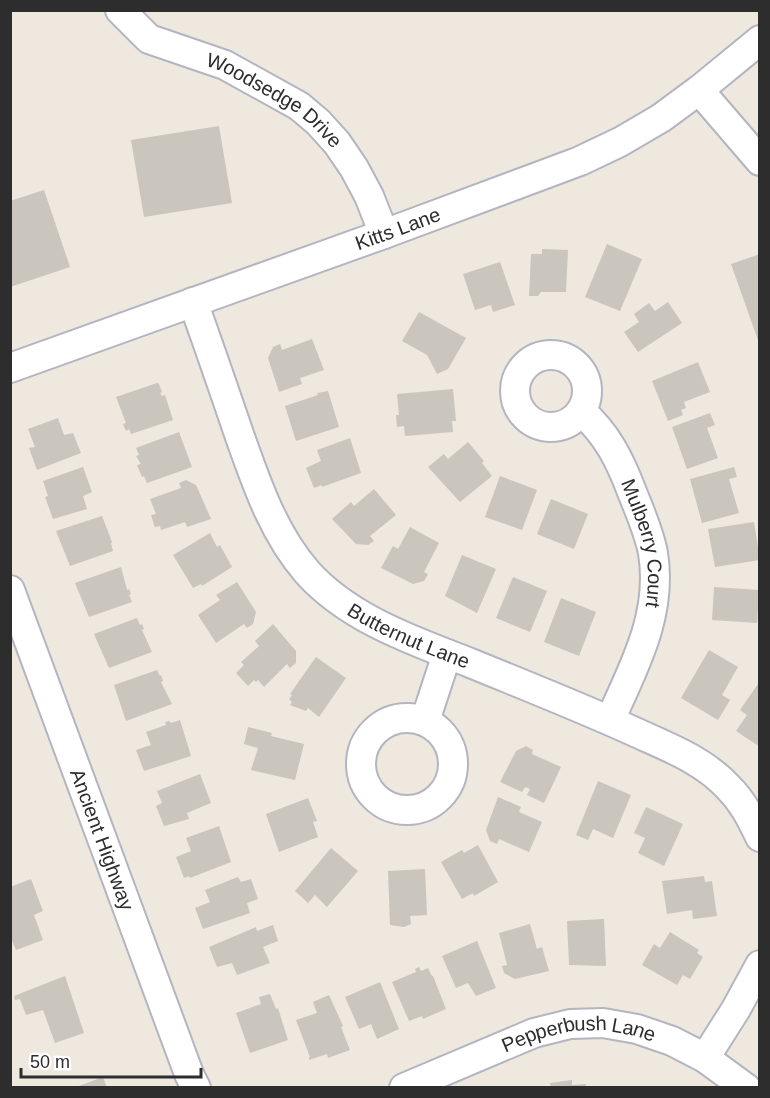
<svg xmlns="http://www.w3.org/2000/svg" width="770" height="1098" font-family="Helvetica,sans-serif">
	<style>
		.building { fill: #cac6bd }
		.lines { fill: none; stroke-linecap: round; stroke-linejoin: round }
		.minor-casing { stroke: #b3b5c0; stroke-width: 32 }
		.minor { stroke: #fff; stroke-width: 28 }
		.labels { text-anchor: middle; stroke-width: 4.5; stroke-linejoin: round; paint-order: stroke }
		.street-label { font-size: 20px; fill: #2d2d2d; stroke: #fff }
	</style>
	<rect width="100%" height="100%" fill="#eee8df"/>
	<g class="building">
		<polygon points="219,126 232,203 144,217 131,140"/>
		<polygon points="44,190 70,267 10,287 10,201"/>
		<polygon points="607,244 642,259 620,311 585,297"/>
		<polygon points="542,249 568,250 566,292 541,292 538,296 529,296 531,254 542,254"/>
		<polygon points="760,254 760,343 759,343 731,264"/>
		<polygon points="500,262 515,305 493,312 491,305 475,310 463,274"/>
		<polygon points="668,302 682,323 638,352 624,332 639,322 634,314 649,303 655,311"/>
		<polygon points="419,312 466,338 448,369 437,374 427,355 402,341"/>
		<polygon points="312,339 324,370 300,378 302,384 279,392 268,358 273,347 280,344 282,350"/>
		<polygon points="698,362 710,392 684,402 686,408 681,410 683,415 668,421 652,381"/>
		<polygon points="157,383 159,384 162,392 160,393 162,396 165,395 173,420 131,434 129,429 126,431 123,424 126,423 116,397"/>
		<polygon points="453,389 456,421 452,421 453,432 405,436 404,426 397,427 396,415 399,415 397,394"/>
		<polygon points="328,391 339,427 296,441 285,406 318,395 317,393"/>
		<polygon points="710,413 715,425 707,428 718,458 687,469 672,427"/>
		<polygon points="58,418 64,435 73,433 81,453 37,470 29,448 35,447 28,429"/>
		<polygon points="179,432 192,467 147,483 144,476 142,477 137,465 141,464 136,456 139,455 136,448"/>
		<polygon points="350,438 361,473 322,487 322,485 314,488 306,468 321,461 317,450"/>
		<polygon points="468,442 484,461 482,463 492,476 460,502 428,467 444,454 448,459"/>
		<polygon points="83,467 92,492 83,496 87,509 53,519 45,497 48,496 43,481"/>
		<polygon points="734,467 737,477 729,479 739,513 702,523 690,479"/>
		<polygon points="500,476 537,490 522,530 485,517"/>
		<polygon points="186,480 196,485 211,519 187,527 185,522 161,530 160,526 155,527 151,515 156,514 150,499 181,488 179,483"/>
		<polygon points="374,489 396,515 370,536 374,541 368,545 356,544 332,519 351,502 354,506"/>
		<polygon points="551,499 588,514 574,549 537,534"/>
		<polygon points="102,516 112,542 111,543 113,551 70,566 56,531"/>
		<polygon points="754,522 760,560 715,567 708,529"/>
		<polygon points="410,527 439,543 424,572 428,574 424,581 413,584 381,568 393,546 398,549"/>
		<polygon points="210,533 217,547 220,545 232,567 202,586 201,584 193,588 173,555"/>
		<polygon points="462,555 496,569 477,613 445,596"/>
		<polygon points="121,567 127,590 129,589 131,594 129,595 132,602 89,617 75,583"/>
		<polygon points="513,577 547,591 530,632 496,618"/>
		<polygon points="237,582 256,612 253,624 247,628 244,624 216,643 198,615 220,600 216,595"/>
		<polygon points="714,587 759,590 757,623 712,620"/>
		<polygon points="561,598 596,612 579,656 544,642"/>
		<polygon points="137,618 140,625 142,624 144,629 142,630 152,652 109,668 94,634"/>
		<polygon points="273,624 296,651 296,663 290,668 287,664 264,687 258,680 256,682 254,680 248,686 236,673 244,665 241,662 259,646 255,641"/>
		<polygon points="709,650 738,667 722,695 730,700 718,720 681,698"/>
		<polygon points="316,657 346,678 319,717 308,708 306,711 290,705 292,702 289,699 292,695 290,694"/>
		<polygon points="157,670 160,676 161,675 163,681 161,682 172,704 126,721 114,685"/>
		<polygon points="760,681 760,747 736,731 747,715 740,710"/>
		<polygon points="180,720 191,756 144,771 136,750 151,745 146,732 166,725 165,722 169,721 171,723"/>
		<polygon points="248,727 272,733 271,736 304,744 295,780 251,770 258,748 244,744"/>
		<polygon points="526,746 533,750 532,754 561,767 544,803 527,795 530,789 525,787 522,792 500,782 516,751"/>
		<polygon points="200,774 211,803 187,813 189,819 164,826 156,806 162,803 157,791"/>
		<polygon points="598,781 631,795 613,838 593,829 588,840 576,835"/>
		<polygon points="498,797 521,807 519,812 542,822 529,852 499,839 497,844 490,841 486,830"/>
		<polygon points="308,798 317,821 313,822 318,837 279,852 266,814"/>
		<polygon points="646,807 683,824 664,866 638,853 645,838 634,833"/>
		<polygon points="219,826 231,862 190,878 189,876 184,878 176,857 191,851 186,838"/>
		<polygon points="478,845 498,882 474,896 473,893 462,899 441,862 462,850 464,853"/>
		<polygon points="331,848 358,871 327,907 315,895 308,903 295,891"/>
		<polygon points="425,869 427,915 410,916 411,924 404,927 390,925 388,871"/>
		<polygon points="704,876 705,882 712,881 717,916 693,919 692,910 667,914 662,881"/>
		<polygon points="238,877 241,882 251,879 258,899 247,903 250,913 203,929 195,908 210,902 205,890"/>
		<polygon points="31,879 43,911 34,915 43,940 16,950 10,936 10,887"/>
		<polygon points="604,919 606,966 569,965 567,921"/>
		<polygon points="530,924 537,949 542,947 549,971 515,979 504,973 502,966 507,965 499,933"/>
		<polygon points="273,925 278,941 263,947 270,963 237,975 232,963 217,967 209,947 256,927 257,931"/>
		<polygon points="670,932 699,950 697,953 703,957 690,979 683,975 677,985 642,965 654,944 660,948"/>
		<polygon points="477,941 496,988 476,996 468,983 456,988 442,956"/>
		<polygon points="419,967 421,971 428,968 432,976 433,976 446,1009 423,1019 422,1016 409,1021 392,982 416,972 415,969"/>
		<polygon points="65,976 84,1033 55,1043 43,1010 26,1015 20,999 15,1000 14,996"/>
		<polygon points="380,982 399,1029 377,1039 371,1024 359,1029 345,997"/>
		<polygon points="270,994 276,1009 278,1008 288,1040 250,1053 236,1013 261,1004 259,997"/>
		<polygon points="329,995 343,1026 341,1027 350,1050 328,1058 327,1054 309,1060 309,1058 310,1057 296,1020 317,1013 313,1002"/>
		<polygon points="103,1077 107,1088 76,1088 76,1087"/>
		<polygon points="572,1080 572,1085 586,1084 586,1088 551,1088 550,1083"/>
	</g>
	<g class="lines">
		<defs>
			<g id="minor">
				<path id="s1" d="M120 10 149 39 225 65 299 106 318 122 337 143 354 168 369 196 384 234"/>
				<polyline points="699,90 760,161"/>
				<path id="s2" d="M193 302C209 346 224 390 239 434 256 482 273 533 307 572 348 618 411 640 468 662 524 685 580 707 635 732 668 747 703 760 728 787 743 802 751 818 760 837"/>
				<circle cx="551" cy="391" r="36"/>
				<path id="s3" d="M10 368 384 234 580 161 620 142 661 118 699 90 760 40"/>
				<path id="s4" d="M581 411C607 434 620 460 632 492 640 512 649 532 653 553 663 614 634 667 610 720"/>
				<path id="s5" d="M10 590 189 1074 196 1088"/>
				<circle cx="407" cy="764" r="46"/>
				<polyline points="425,721 447,654"/>
				<polyline points="705,1058 736,1009 760,965"/>
				<path id="s6" d="M404 1088 534 1033 570 1024 603 1023 637 1029 672 1041 705 1058 746 1088"/>
			</g>
		</defs>
		<use href="#minor" class="minor-casing"/>
		<use href="#minor" class="minor"/>
	</g>
	<g class="labels">
		<g class="street-label">
			<text dy="7" stroke="none"><textPath href="#s1" startOffset="182">Woodsedge Drive</textPath></text>
			<text dy="7" stroke="none"><textPath href="#s3" startOffset="412">Kitts Lane</textPath></text>
			<text dy="7" stroke="none"><textPath href="#s4" startOffset="150">Mulberry Court</textPath></text>
			<text dy="7" stroke="none"><textPath href="#s2" startOffset="416">Butternut Lane</textPath></text>
			<text dy="7" stroke="none"><textPath href="#s5" startOffset="266">Ancient Highway</textPath></text>
			<text dy="7" stroke="none"><textPath href="#s6" startOffset="186">Pepperbush Lane</textPath></text>
		</g>
	</g>
	<rect width="770" height="1098" fill="none" stroke="#2d2d2d" stroke-width="24"/>
	<path d="M21 1068v9h180v-9" fill="none" stroke="#2d2d2d" stroke-width="3"/>
	<text x="30" y="1068" font-size="18" fill="#2d2d2d" stroke="#ffffff" stroke-width="4.5" paint-order="stroke">50 m</text>
</svg>
